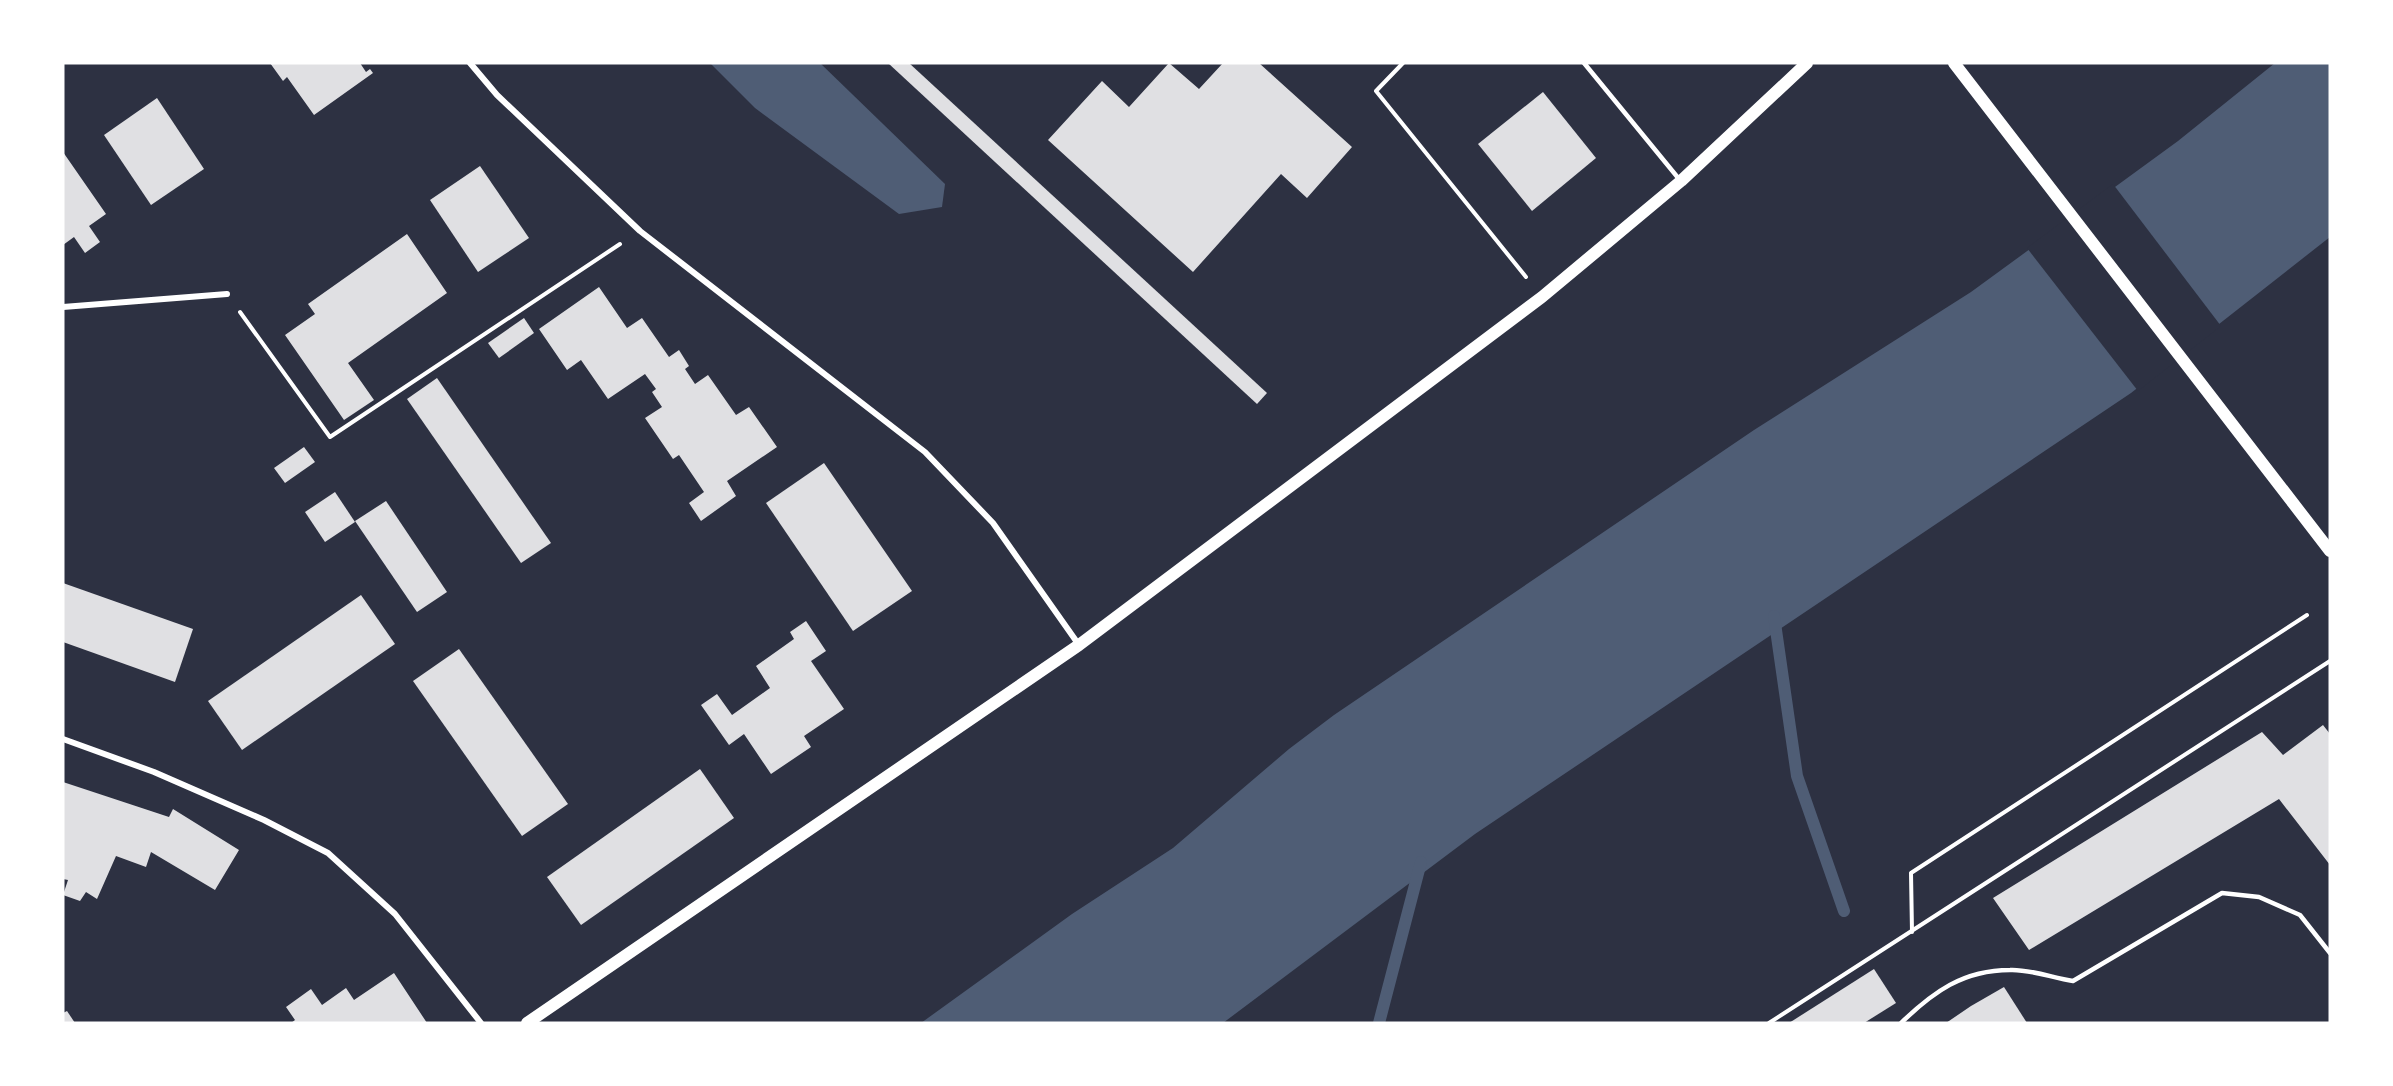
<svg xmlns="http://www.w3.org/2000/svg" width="2393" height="1086" font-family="'Sofia Sans Condensed',sans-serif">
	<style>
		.water { fill: #4f5d75 }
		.pier { fill: #2d3142 }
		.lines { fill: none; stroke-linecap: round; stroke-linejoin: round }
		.stream { stroke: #4f5d75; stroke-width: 12 }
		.building { fill: #e0e0e3 }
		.path { stroke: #fff; stroke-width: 4 }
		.service { stroke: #fff; stroke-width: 4.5 }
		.minor { stroke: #fff; stroke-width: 6 }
		.secondary { stroke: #fff; stroke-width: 12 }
	</style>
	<rect width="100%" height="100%" fill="#2d3142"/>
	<g class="water">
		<polygon points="710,63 820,63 945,184 942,207 899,214 755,108"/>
		<polygon points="2275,63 2330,63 2330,237 2131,393 1475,834 1223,1023 921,1023 1072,914 1173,848 1289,749 1334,715 1754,430 1971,292 2178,141"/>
	</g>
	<polygon class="pier" points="2113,184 2221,326 2138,391 2027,248"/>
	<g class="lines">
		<g class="stream">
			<polyline points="1774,616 1797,776 1844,911"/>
			<polyline points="1379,1023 1421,862"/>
		</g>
	</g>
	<g class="building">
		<polygon points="270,63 360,63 366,72 370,69 373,73 314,115 287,77 283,81"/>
		<polygon points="888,63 909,63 1267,393 1257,404"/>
		<polygon points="1169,63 1199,89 1223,63 1259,63 1352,147 1307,198 1281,174 1193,272 1048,140 1102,81 1129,107"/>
		<polygon points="1543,92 1596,158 1532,211 1478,144"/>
		<polygon points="157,98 204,169 151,205 104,135"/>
		<polygon points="63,152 106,214 89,226 100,242 85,253 74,237 63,245"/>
		<polygon points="480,166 529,238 478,272 430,200"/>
		<polygon points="407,234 447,293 348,363 374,400 344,420 285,335 315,314 308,304"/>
		<polygon points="599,287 627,328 642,318 669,357 679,350 689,366 685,369 695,384 708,375 736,415 749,407 777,447 727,481 736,496 701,521 689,503 704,492 679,455 673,459 645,418 662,407 652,392 656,389 645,374 608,399 581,360 567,370 539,329"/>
		<polygon points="524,318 534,333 499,358 488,343"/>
		<polygon points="437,378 551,543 521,563 407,399"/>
		<polygon points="304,447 315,462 285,483 274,468"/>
		<polygon points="824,463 912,591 853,631 766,503"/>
		<polygon points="335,492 355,522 325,542 305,512"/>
		<polygon points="386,501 447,592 417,612 355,521"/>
		<polygon points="63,583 193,629 175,682 63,642"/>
		<polygon points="361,595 395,644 242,750 208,701"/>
		<polygon points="806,621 826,651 811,661 844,709 804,736 811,747 771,774 744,734 729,745 701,705 717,694 732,715 770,688 756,666 794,639 790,632"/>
		<polygon points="459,649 568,804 522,836 413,681"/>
		<polygon points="2323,725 2330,734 2330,865 2279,799 2029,950 1993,898 2262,732 2283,755"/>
		<polygon points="700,769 734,818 581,925 547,877"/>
		<polygon points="63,782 169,817 173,809 239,850 215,890 151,852 146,867 116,856 97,899 86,892 80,901 63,895 68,880 63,879"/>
		<polygon points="1874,969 1896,1003 1864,1023 1789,1023"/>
		<polygon points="394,973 427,1023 291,1023 295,1020 286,1007 311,989 322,1005 346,988 354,1000"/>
		<polygon points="2004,987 2027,1023 1946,1023 1971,1006"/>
		<polygon points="67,1011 75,1023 63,1023 63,1013"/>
	</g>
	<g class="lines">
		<g class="path">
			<polyline points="1403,63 1376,91 1526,277"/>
			<polyline points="240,312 330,437 620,244"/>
			<polyline points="1912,932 1911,873 2307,615"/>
			<polyline points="1769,1023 2330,661"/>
		</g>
		<g class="service">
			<polyline points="1584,63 1679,179"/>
			<path d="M1901 1023C1933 992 1963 970 2010 970 2030 969 2053 978 2073 981L2222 893 2259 897 2300 915 2330 953"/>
		</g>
		<g class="minor">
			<polyline points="470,63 497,95 640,231 925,452 993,523 1079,645"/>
			<polyline points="63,307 227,294"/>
			<polyline points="63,739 154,772 264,820 328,853 395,914 481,1023"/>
		</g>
		<g class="secondary">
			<polyline points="1954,63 2330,551"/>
			<polyline points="527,1023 1079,645 1542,297 1681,181 1807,63"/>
		</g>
	</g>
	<rect width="2393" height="1086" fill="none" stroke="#ffffff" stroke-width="129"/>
</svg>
